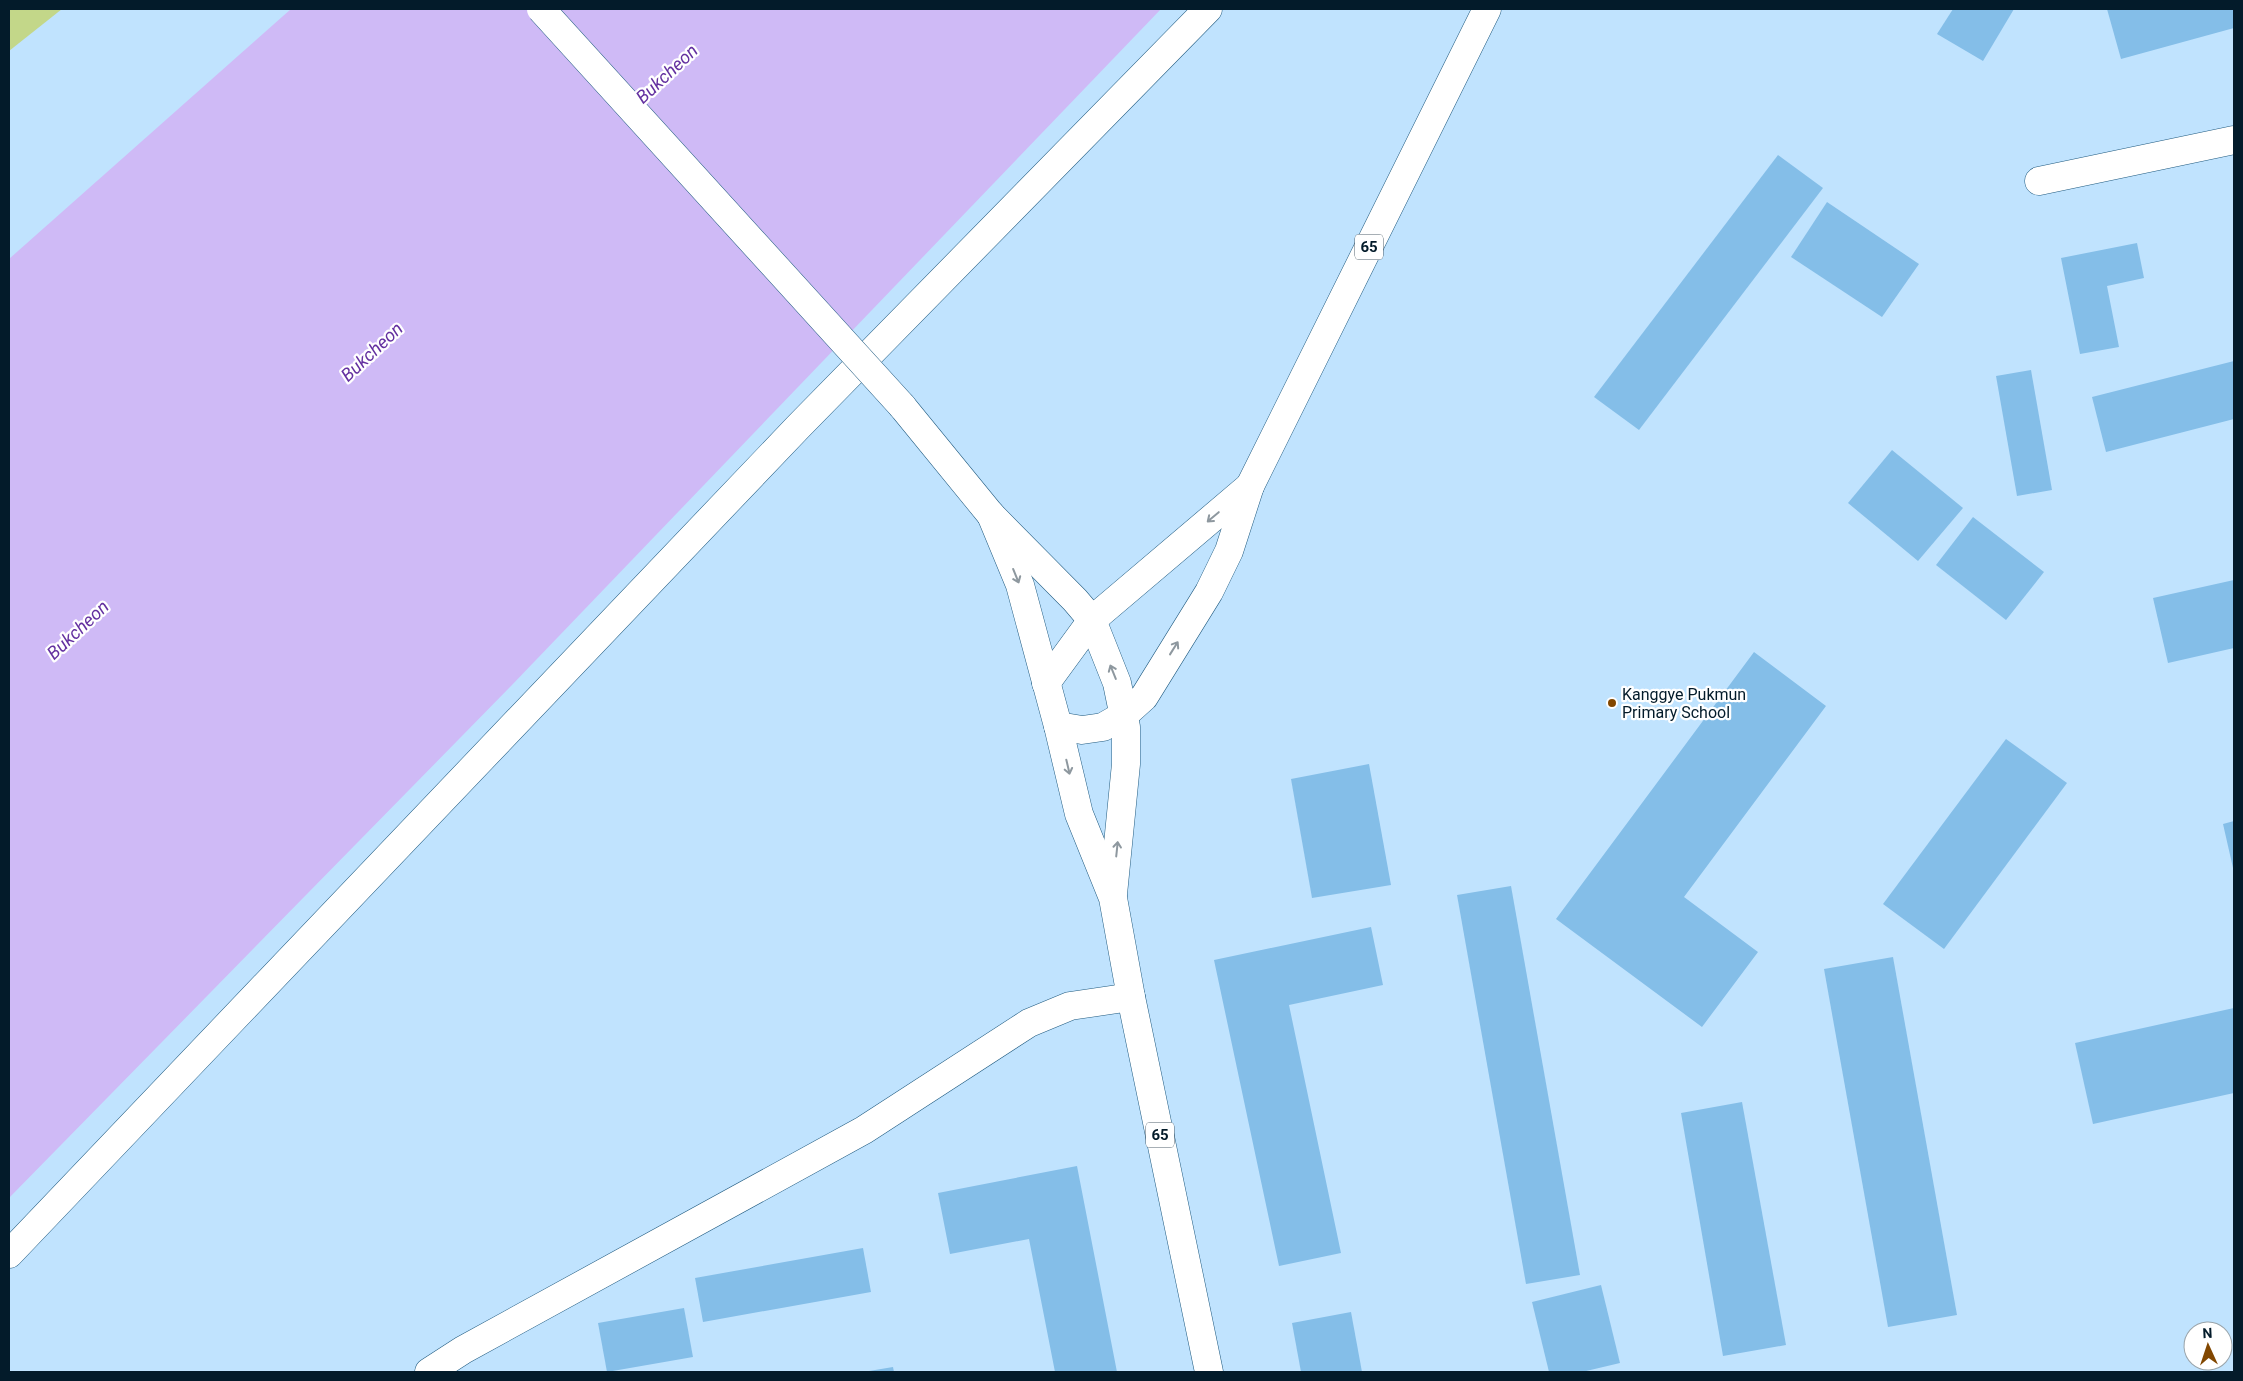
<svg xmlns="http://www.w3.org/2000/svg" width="2243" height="1381" font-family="Roboto,sans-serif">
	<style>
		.green { fill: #c3d789 }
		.water { fill: #cfbaf6 }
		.building { fill: #84bee8 }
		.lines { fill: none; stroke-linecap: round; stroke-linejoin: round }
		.minor-casing { stroke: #205b80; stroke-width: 29 }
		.tertiary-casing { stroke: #205b80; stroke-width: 29 }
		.primary-casing { stroke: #205b80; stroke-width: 29 }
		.minor { stroke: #fff; stroke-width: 28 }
		.tertiary { stroke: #fff; stroke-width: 28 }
		.primary { stroke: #fff; stroke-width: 28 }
		.primary-bridge-casing { stroke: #205b80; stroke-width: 29; stroke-linecap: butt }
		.primary-bridge { stroke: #fff; stroke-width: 28 }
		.oneway { stroke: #8e989f }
		.poi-dot { fill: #824700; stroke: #fff; stroke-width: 2 }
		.labels { text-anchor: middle; stroke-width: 4.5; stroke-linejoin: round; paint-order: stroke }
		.shield { fill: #fff; stroke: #4f5f6a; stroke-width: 1 }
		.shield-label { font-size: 15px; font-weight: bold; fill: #031b2a }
		.poi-label { font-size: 16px; fill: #031b2a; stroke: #fff; text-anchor: start }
		.water-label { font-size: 18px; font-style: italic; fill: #6431a0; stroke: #fff }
	</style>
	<rect width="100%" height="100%" fill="#c0e3fe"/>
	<polygon class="green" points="9,9 62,9 9,51"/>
	<polygon class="water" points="291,9 1161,9 511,686 9,1198 9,259"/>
	<g class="building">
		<polygon points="1953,9 2014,9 1983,61 1937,34"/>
		<polygon points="2107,9 2234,9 2234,28 2121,59"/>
		<polygon points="1778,155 1823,188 1639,430 1594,397"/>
		<polygon points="1827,202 1919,264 1882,317 1791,257"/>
		<polygon points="2137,243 2144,278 2107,286 2119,347 2080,354 2061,258"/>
		<polygon points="2234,361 2234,419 2106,452 2092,397"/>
		<polygon points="2031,370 2052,490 2017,496 1996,376"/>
		<polygon points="1892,450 1963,508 1918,561 1848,503"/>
		<polygon points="1973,517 2044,572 2006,620 1936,565"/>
		<polygon points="2234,580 2234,648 2168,663 2153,598"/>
		<polygon points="1754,652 1826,706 1684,897 1758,952 1702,1027 1556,919"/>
		<polygon points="2006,739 2067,783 1944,949 1883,904"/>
		<polygon points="1369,764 1391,885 1312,898 1291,779"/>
		<polygon points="2234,821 2234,868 2233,868 2223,824"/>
		<polygon points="1511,886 1580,1275 1526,1284 1457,895"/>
		<polygon points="1371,927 1383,985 1289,1005 1341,1253 1279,1266 1214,960"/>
		<polygon points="1893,957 1957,1315 1888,1327 1824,969"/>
		<polygon points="2234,1008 2234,1093 2093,1124 2075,1043"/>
		<polygon points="1742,1102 1786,1345 1723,1356 1681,1113"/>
		<polygon points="1077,1166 1117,1372 1055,1372 1029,1239 950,1254 938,1193"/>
		<polygon points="863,1248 871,1292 703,1322 695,1278"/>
		<polygon points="1601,1285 1620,1363 1582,1372 1549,1372 1532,1302"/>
		<polygon points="684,1308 693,1357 607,1372 598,1323"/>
		<polygon points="1351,1312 1362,1372 1301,1372 1292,1323"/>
		<polygon points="893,1367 894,1372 869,1372 869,1371"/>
	</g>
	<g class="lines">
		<defs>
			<polyline id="minor" points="2039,181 2234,140"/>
			<g id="tertiary">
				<polyline points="9,1254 798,427 1208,9"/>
				<polyline points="429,1372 463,1350 864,1130 1029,1023 1070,1006 1131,997"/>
			</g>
			<g id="primary">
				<polyline points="902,406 991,515 1075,600 1092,620 1117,683 1126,727 1126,764 1113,894"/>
				<polyline points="991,515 1020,585 1058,726 1079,814 1113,898 1131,997 1209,1372"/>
				<polyline points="1046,683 1092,620 1250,486"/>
				<polyline points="1058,726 1082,730 1103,727 1124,715 1144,697 1209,592 1229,551 1250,486 1487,9"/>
			</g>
		</defs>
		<use href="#minor" class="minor-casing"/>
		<use href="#tertiary" class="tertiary-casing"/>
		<use href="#primary" class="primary-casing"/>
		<use href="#minor" class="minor"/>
		<use href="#tertiary" class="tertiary"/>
		<use href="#primary" class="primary"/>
		<defs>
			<polyline id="primary-bridge" points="541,9 902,406"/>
		</defs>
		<use href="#primary-bridge" class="primary-bridge-casing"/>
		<use href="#primary-bridge" class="primary-bridge"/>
	</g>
	<defs><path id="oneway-shaft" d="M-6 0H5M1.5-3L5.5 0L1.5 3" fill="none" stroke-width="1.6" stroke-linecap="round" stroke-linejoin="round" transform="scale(1.25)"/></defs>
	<g class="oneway">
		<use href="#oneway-shaft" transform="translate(1213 517) rotate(140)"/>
		<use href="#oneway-shaft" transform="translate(1016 576) rotate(68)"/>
		<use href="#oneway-shaft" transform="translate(1174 648) rotate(-58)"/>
		<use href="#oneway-shaft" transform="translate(1113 672) rotate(-112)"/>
		<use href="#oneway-shaft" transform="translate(1068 767) rotate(77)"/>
		<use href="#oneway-shaft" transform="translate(1117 849) rotate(-84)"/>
	</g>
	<circle class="poi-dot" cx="1612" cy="703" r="5"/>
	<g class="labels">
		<g class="shield">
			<rect x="1355" y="234.5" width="28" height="25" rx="4"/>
			<rect x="1146" y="1122.5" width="28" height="25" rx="4"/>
		</g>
		<g class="shield-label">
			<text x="1369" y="252">65</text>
			<text x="1160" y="1140">65</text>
		</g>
		<g class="poi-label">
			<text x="1622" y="700">Kanggye Pukmun<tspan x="1622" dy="18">Primary School</tspan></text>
		</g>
		<g class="water-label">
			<text transform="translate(667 74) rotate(-43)" y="6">Bukcheon</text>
			<text transform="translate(372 352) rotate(-43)" y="6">Bukcheon</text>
			<text transform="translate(78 630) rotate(-43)" y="6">Bukcheon</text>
		</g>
	</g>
	<rect width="2243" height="1381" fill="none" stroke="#031b2a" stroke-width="20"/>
	<g transform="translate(2208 1346) rotate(357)"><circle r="24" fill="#ffffff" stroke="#9aa4aa"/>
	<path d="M0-4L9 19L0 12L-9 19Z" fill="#824700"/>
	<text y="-8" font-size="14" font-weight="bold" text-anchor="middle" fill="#031b2a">N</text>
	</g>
</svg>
